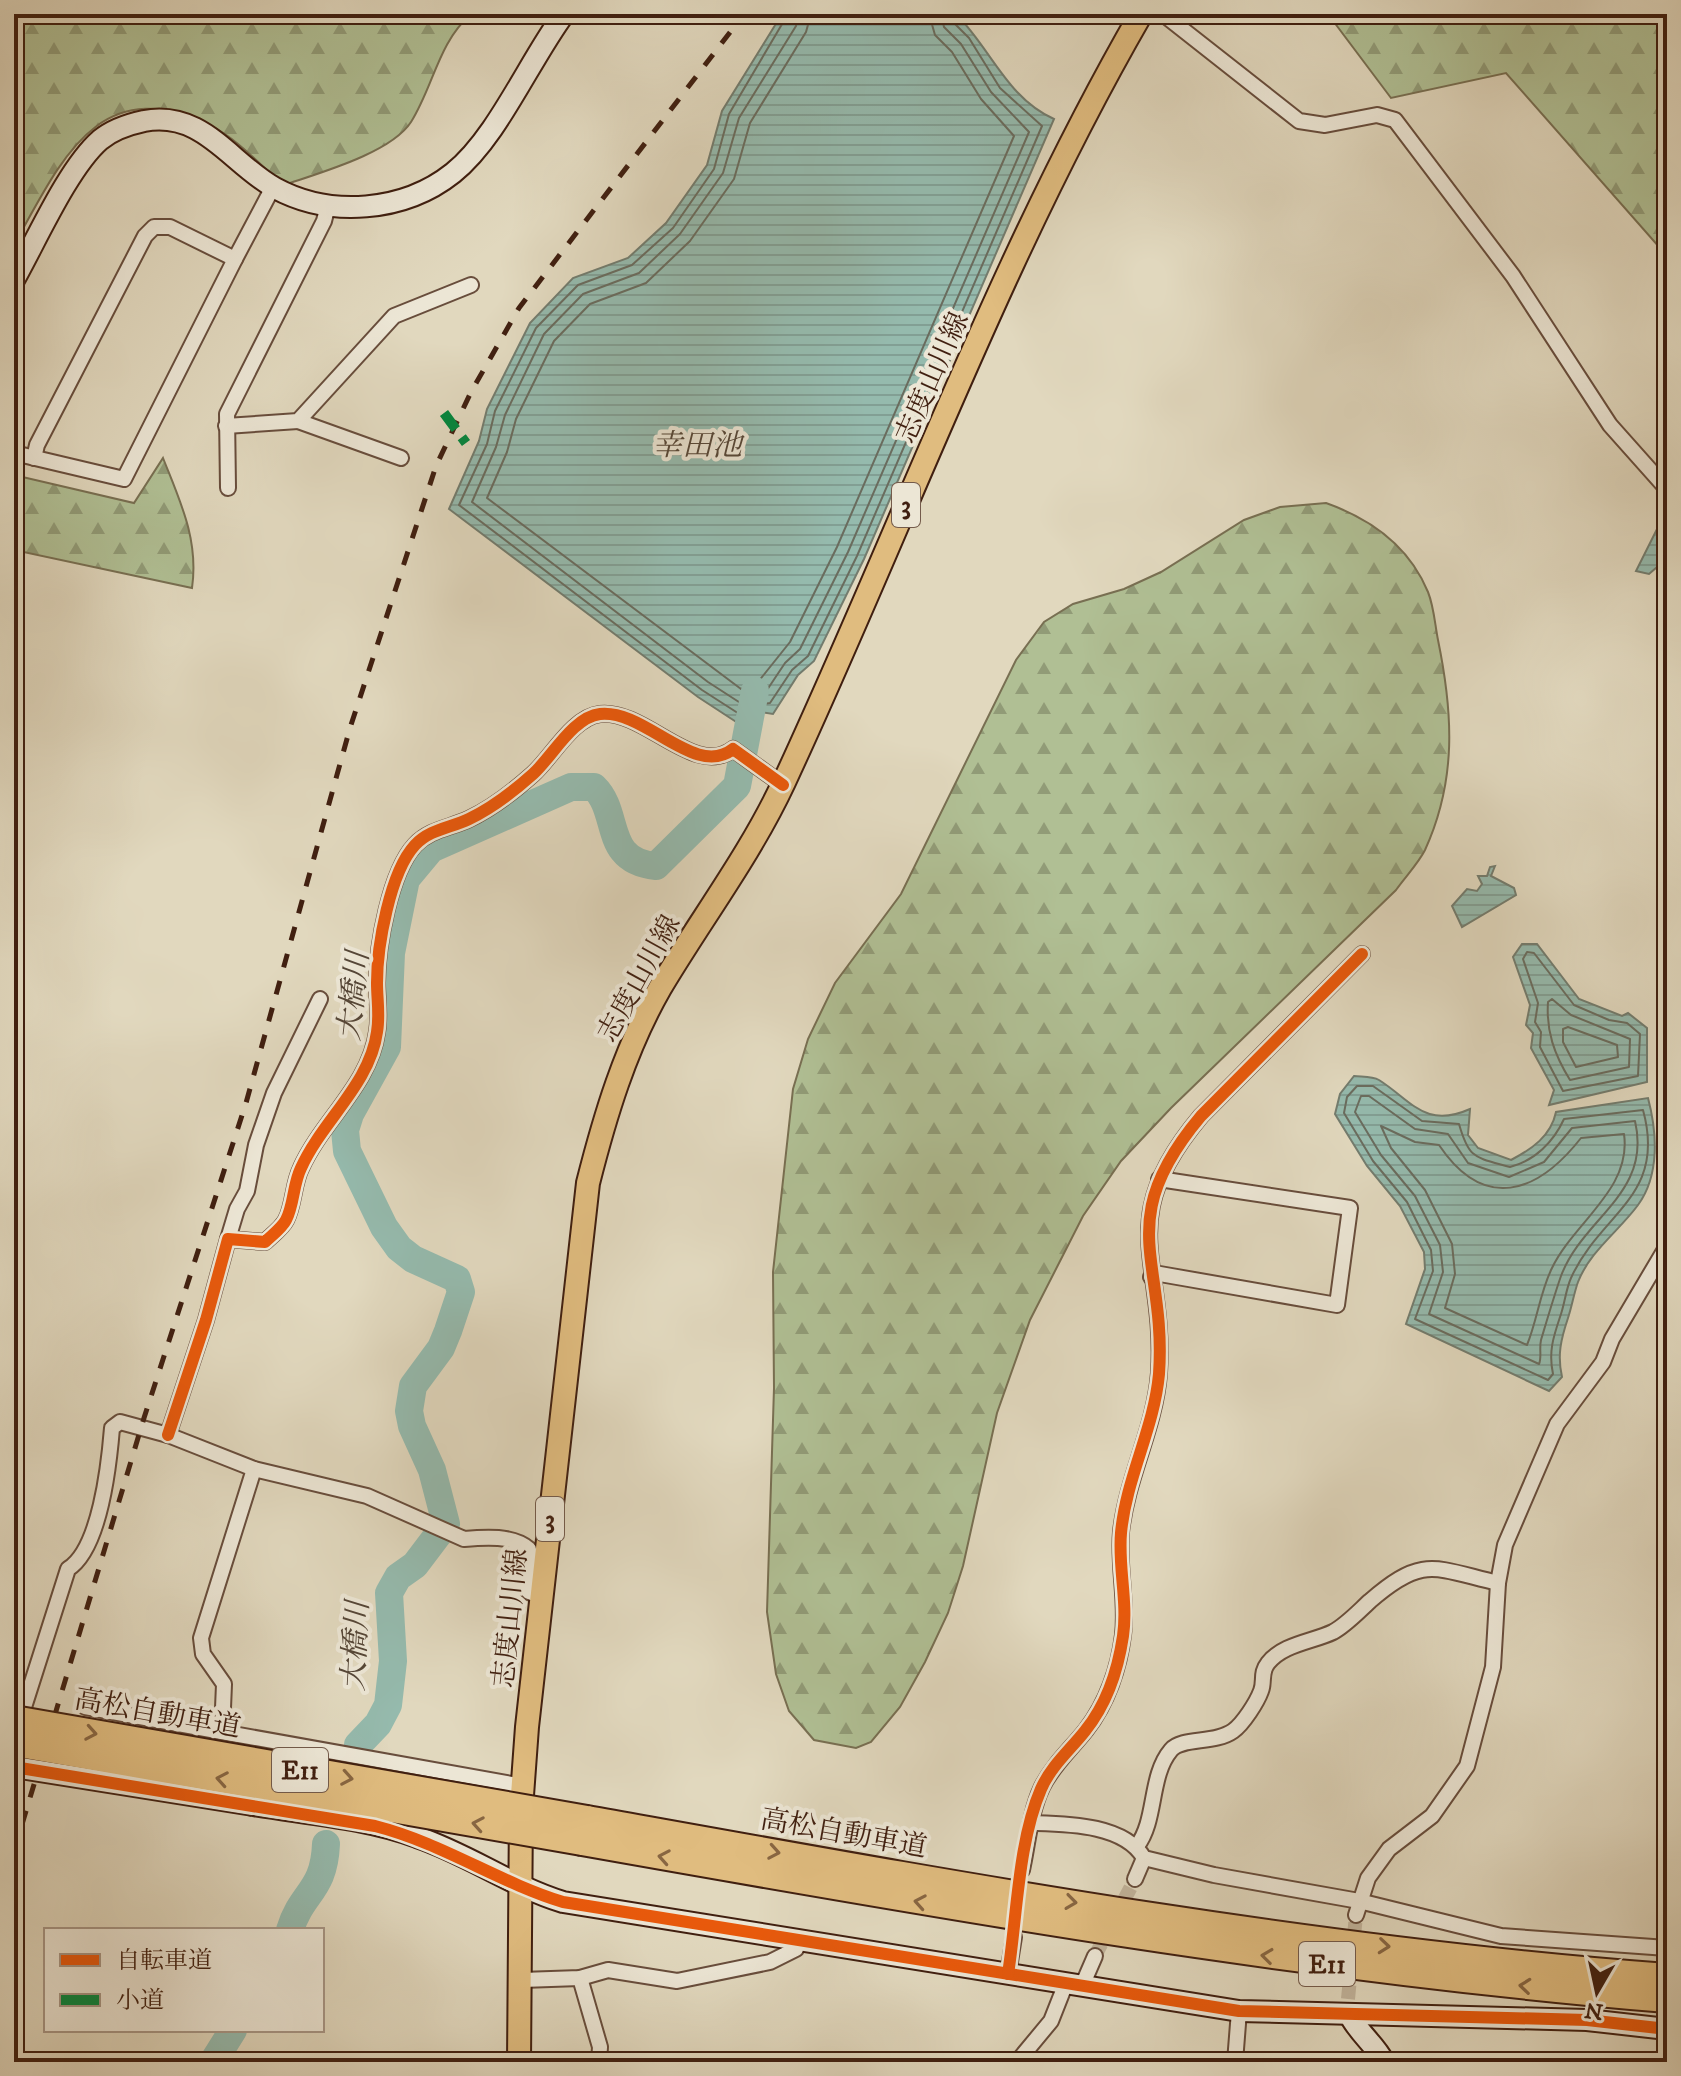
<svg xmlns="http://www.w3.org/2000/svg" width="1681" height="2076" font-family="'IM FELL DW Pica','Noto Serif JP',serif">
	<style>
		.forest { fill: url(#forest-firs); stroke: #786f52; stroke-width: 2 }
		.water { fill: url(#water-rules); stroke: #737c6e; stroke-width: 2 }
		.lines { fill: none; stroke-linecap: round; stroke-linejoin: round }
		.shore { stroke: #6a6c5e; stroke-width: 2 }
		.river { stroke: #95baad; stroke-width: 28 }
		.street-tunnel { stroke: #c1b39b; stroke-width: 14; stroke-dasharray: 14 7; stroke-linecap: butt }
		.street-casing { stroke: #684d3c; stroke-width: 18 }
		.secondary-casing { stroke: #401f10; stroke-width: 24 }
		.primary-casing { stroke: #401f10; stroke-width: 26 }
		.highway-casing { stroke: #401f10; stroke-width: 30 }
		.street { stroke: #ece6d5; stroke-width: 14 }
		.secondary { stroke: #ece6d5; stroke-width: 20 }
		.primary { stroke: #e0bc7f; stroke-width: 22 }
		.highway { stroke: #e0bc7f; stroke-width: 26 }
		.rail { stroke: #401f10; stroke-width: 5; stroke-dasharray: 14 14; stroke-linecap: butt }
		.secondary-bridge-casing { stroke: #401f10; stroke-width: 24; stroke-linecap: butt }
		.highway-bridge-casing { stroke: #401f10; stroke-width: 30; stroke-linecap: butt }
		.secondary-bridge { stroke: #ece6d5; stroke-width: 20 }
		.highway-bridge { stroke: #e0bc7f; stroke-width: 26 }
		.quiet { stroke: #00873e; stroke-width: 10; stroke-dasharray: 20 10; stroke-linecap: butt }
		.cycleway-casing { stroke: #ece6d5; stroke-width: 17 }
		.cycleway { stroke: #e8590c; stroke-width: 12 }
		.oneway { stroke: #886642 }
		.labels { text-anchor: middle; stroke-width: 8; stroke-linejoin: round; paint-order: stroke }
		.shield { fill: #ece6d5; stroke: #745b4b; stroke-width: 2 }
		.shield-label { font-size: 26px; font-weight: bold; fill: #401f10 }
		.street-label { font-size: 28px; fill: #401f10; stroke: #ece6d5 }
		.water-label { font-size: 30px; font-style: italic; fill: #554637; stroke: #ece6d5 }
	</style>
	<defs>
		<pattern id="forest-firs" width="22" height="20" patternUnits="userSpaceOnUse" patternTransform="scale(2)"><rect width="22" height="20" fill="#b0bf94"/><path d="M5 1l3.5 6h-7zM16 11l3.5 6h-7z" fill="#919b77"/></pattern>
		<pattern id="water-rules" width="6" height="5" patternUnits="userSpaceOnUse" patternTransform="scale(2)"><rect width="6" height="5" fill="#95baad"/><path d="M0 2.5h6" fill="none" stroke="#829f94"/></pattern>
	</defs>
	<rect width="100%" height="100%" fill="#e1d8be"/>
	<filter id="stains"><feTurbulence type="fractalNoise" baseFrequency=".0025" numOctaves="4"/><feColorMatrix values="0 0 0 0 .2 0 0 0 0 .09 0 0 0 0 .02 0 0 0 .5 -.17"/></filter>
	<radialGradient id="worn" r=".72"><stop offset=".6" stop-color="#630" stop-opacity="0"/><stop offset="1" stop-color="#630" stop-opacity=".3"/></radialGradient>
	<g class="forest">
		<path d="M14 14H471C438 43 434 85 411 122 391 153 319 173 284 185 262 167 238 140 213 127 99 69 61 161 14 245Z"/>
		<polygon points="1328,14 1667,14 1667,256 1506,73 1391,98"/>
		<path d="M163 458C180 501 199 540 192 588L14 550V475L134 503Z"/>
		<path d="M1326 503C1371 519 1409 546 1428 592 1434 607 1435 625 1438 640 1453 713 1457 780 1425 850 1418 864 1405 877 1396 890L1171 1108 1121 1161 1083 1216 1030 1320 997 1413 963 1566 948 1613 925 1662 900 1707 871 1742 856 1748 814 1740 789 1711 776 1674 767 1612 774 1388 773 1272 793 1089 808 1039 835 983 901 894 1016 660 1044 622 1073 604 1124 589 1161 572 1244 520 1280 507Z"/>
	</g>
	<g class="water">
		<path d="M782 14H956C991 49 1007 98 1054 119L864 559 814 661 798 675 773 714 761 712 747 729 698 697 449 509 479 441 487 409 530 323 573 278 628 258 666 223 707 165 722 111Z"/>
		<polygon points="1667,519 1667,572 1656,568 1649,574 1636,571 1661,521"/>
		<polygon points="1495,866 1491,876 1514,888 1516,895 1462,927 1452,906 1467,889 1477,891 1482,884 1478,876 1487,876 1490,867"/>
		<polygon points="1522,944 1537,944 1579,999 1622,1016 1628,1013 1647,1028 1647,1082 1549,1105 1554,1090 1531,1048 1533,1033 1526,1025 1530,1005 1513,957"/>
		<path d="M1354 1076C1362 1077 1372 1076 1379 1080 1412 1101 1425 1129 1470 1109L1468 1135 1478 1148 1511 1160C1532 1149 1551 1136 1556 1112L1648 1098C1657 1132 1660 1175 1638 1205 1619 1231 1590 1251 1578 1282 1574 1293 1572 1306 1568 1318 1561 1339 1557 1355 1562 1377L1549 1391 1406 1324 1425 1269 1424 1252 1400 1206 1367 1166 1335 1114 1340 1094Z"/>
	</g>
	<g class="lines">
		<g class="shore">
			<polyline points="788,14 729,114 714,169 673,228 632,265 578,285 536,328 495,411 487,444 459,505 702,690 744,717 757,705 770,703 792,670 808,656 857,556 1042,126 1000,88 969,38 952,21 951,14"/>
			<polyline points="798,14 796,26 739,118 723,173 680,234 639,273 583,294 544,334 505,415 496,447 472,502 708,682 742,704 765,693 785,663 800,649 848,552 1029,132 991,92 961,44 944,27 941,14"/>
			<polyline points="811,14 806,32 750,123 734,179 690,241 646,283 590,304 554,341 516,419 507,452 487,498 741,689 758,682 790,642 837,547 1014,136 981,99 952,52 935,35 929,14"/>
			<polygon points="1527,952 1534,953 1574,1005 1609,1020 1627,1023 1640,1034 1638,1076 1563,1091 1540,1047 1541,1032 1535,1022 1538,1003 1523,959"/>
			<path d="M1552 999 1571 1015 1630 1039 1629 1067 1570 1080C1554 1054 1546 1031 1548 1002Z"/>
			<polygon points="1568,1027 1617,1045 1618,1057 1576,1067 1563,1042 1563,1029"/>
			<path d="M1357 1086H1373L1422 1121 1459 1124C1469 1159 1474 1157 1510 1167 1535 1161 1554 1141 1564 1119L1643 1110C1667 1197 1600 1213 1571 1278 1566 1289 1565 1302 1561 1314 1554 1335 1548 1351 1553 1374L1548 1380 1415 1319 1433 1271 1431 1250 1407 1202 1373 1161 1344 1113 1347 1097Z"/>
			<path d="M1361 1096H1369L1415 1129 1448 1134 1468 1163 1509 1177 1544 1162 1572 1128 1635 1121C1652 1194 1583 1217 1561 1276 1554 1296 1547 1320 1541 1340 1539 1349 1542 1357 1539 1364L1429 1314 1443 1272 1440 1245 1415 1196 1381 1155 1355 1112Z"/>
			<path d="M1381 1126 1415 1142 1439 1145C1484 1212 1537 1194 1581 1138L1624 1134C1632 1189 1574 1222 1552 1268 1540 1292 1537 1321 1527 1345L1445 1308 1455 1274 1452 1244 1425 1190 1391 1148Z"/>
		</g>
		<g class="river">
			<path d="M358 1745 378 1724 388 1705 393 1661 389 1593 398 1577 415 1565 446 1524 432 1470 412 1426 409 1411 413 1386 441 1348 448 1331 461 1292 457 1279 413 1259 399 1248 384 1227 347 1151 345 1130 350 1114 387 1047 391 953 406 879 431 849 571 787H594C621 813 602 861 656 866L737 786 755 691"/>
			<path d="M290 1930C302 1891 324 1892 326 1844"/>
			<polyline points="213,2062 233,2030"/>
		</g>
		<g class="street-tunnel">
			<polyline points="1095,1956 1135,1879"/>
			<polyline points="1348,1999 1356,1915"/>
		</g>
		<defs>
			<g id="street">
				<polyline points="1163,14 1299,121 1325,125 1377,115 1395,120 1513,276 1610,425 1667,489"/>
				<polyline points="298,421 401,458"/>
				<polyline points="226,426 298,421 394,316 471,285"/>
				<polyline points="14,453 124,479 235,259"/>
				<polyline points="34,458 37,445 145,236 154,227 170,227 235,259 273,187"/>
				<polyline points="228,488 227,414 324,221 328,205"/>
				<polyline points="228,1239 237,1209 247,1191 256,1145 274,1093 320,999"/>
				<polyline points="1151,1277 1160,1274 1337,1305 1350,1208 1159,1179"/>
				<path d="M168 1435 206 1320 228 1239 265 1242C271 1236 282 1228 286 1220 294 1205 293 1184 301 1168 322 1121 370 1084 377 1032 380 1015 377 1000 377 983 377 946 390 872 415 845 430 829 450 828 469 819 492 808 514 791 533 774 552 757 573 717 600 714 645 709 695 779 733 749L783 785"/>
				<polyline points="254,1469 201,1638 203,1654 224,1684 222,1732 523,1786"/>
				<polyline points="85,1707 222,1732"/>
				<path d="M19 1723 68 1569C100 1549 109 1465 112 1428L120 1422 168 1435 254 1469 367 1496 464 1539C485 1537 513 1535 529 1549V1592L542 1597"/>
				<path d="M1032 1823C1067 1824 1124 1824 1144 1858L1214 1875 1359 1901 1501 1936 1667 1948"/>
				<path d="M1137 1846C1157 1820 1149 1776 1171 1750 1182 1737 1215 1744 1233 1731 1243 1724 1257 1702 1261 1691 1265 1681 1260 1673 1268 1663 1283 1644 1312 1642 1333 1632 1346 1625 1359 1611 1370 1601 1423 1555 1434 1568 1498 1583"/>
				<path d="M1022 1870C1028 1843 1030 1812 1042 1787 1053 1765 1071 1749 1086 1730 1107 1703 1119 1668 1123 1635 1127 1601 1118 1566 1121 1532 1127 1477 1155 1428 1159 1373 1166 1259 1112 1222 1201 1116L1362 954"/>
				<polyline points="1135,1879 1144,1858"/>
				<polyline points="1356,1915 1368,1878 1389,1849 1432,1816 1467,1766 1493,1667 1498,1583 1505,1545 1557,1424 1603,1362 1612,1339 1667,1246"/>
				<polyline points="1008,1974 1014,1937"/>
				<polyline points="580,1978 600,2047 599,2062"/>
				<polyline points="522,1980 580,1978 608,1970 677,1981 770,1962 796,1949 797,1940"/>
				<polyline points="1082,1986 1095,1956"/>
				<polyline points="1017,2062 1051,2021 1066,1983"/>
				<polyline points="1235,2062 1239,2011"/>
			</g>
			<g id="secondary">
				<path d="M14 280C36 241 68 168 100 140 112 130 130 124 144 121 203 110 230 163 275 188 330 218 404 212 453 173 497 138 529 61 564 14"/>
				<path d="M253 1805C307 1814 365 1818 417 1837 468 1854 511 1886 563 1902L1239 2011 1587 2020 1667 2029"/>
				<path d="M1349 2014C1358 2033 1375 2044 1384 2062"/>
			</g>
			<path id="primary" d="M519 2062 521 1809 527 1727 588 1183C605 1116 625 1049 660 988 701 919 750 855 784 782 903 526 1000 258 1141 14"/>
			<g id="highway">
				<path d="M587 1819C944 1883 1304 1950 1667 1977"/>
				<path d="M582 1842C943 1906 1302 1969 1667 1999"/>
			</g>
		</defs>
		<use href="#street" class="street-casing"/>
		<use href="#secondary" class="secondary-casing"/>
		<use href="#primary" class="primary-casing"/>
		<use href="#highway" class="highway-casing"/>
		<use href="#street" class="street"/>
		<use href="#secondary" class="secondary"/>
		<use href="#primary" class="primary"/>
		<use href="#highway" class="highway"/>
		<polyline class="rail" points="14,1851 144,1418 246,1103 350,728 436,466 471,392 519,308 744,14"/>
		<defs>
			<polyline id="secondary-bridge" points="14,1767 253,1805"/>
			<g id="highway-bridge">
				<polyline points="14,1719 587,1819"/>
				<polyline points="14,1743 582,1842"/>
			</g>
		</defs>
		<use href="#secondary-bridge" class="secondary-bridge-casing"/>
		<use href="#highway-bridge" class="highway-bridge-casing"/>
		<use href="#secondary-bridge" class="secondary-bridge"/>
		<use href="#highway-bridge" class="highway-bridge"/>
		<polyline class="quiet" points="444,413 466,443"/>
		<defs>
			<g id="cycleway">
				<path d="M168 1435 206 1320 228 1239 265 1242C271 1236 282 1228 286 1220 294 1205 293 1184 301 1168 322 1121 370 1084 377 1032 380 1015 377 1000 377 983 377 946 390 872 415 845 430 829 450 828 469 819 492 808 514 791 533 774 552 757 573 717 600 714 645 709 695 779 733 749L783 785"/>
				<path d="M14 1767 375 1826C442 1843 498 1882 563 1902L1239 2011 1587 2020 1667 2029"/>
				<path d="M1008 1974C1017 1917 1018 1842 1041 1789 1051 1766 1070 1750 1085 1731 1106 1705 1118 1670 1123 1636 1128 1602 1118 1567 1121 1533 1126 1478 1154 1429 1159 1374 1167 1259 1111 1223 1201 1116L1362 954"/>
			</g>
		</defs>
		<use href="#cycleway" class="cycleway-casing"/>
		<use href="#cycleway" class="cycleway"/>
	</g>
	<defs><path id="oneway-chevron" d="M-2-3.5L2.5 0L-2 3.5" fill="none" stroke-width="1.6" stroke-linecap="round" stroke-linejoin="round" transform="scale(2)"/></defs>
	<g class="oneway">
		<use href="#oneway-chevron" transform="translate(91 1733) rotate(10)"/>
		<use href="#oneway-chevron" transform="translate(347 1778) rotate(10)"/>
		<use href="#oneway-chevron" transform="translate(222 1779) rotate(-170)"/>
		<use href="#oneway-chevron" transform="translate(478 1824) rotate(-170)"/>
		<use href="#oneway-chevron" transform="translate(774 1852) rotate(10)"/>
		<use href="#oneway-chevron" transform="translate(664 1857) rotate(-170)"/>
		<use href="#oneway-chevron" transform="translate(920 1902) rotate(-170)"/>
		<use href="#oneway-chevron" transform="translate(1071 1902) rotate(8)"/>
		<use href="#oneway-chevron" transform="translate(1384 1946) rotate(6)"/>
		<use href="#oneway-chevron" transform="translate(1267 1956) rotate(-173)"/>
		<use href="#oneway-chevron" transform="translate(1525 1986) rotate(-174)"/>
	</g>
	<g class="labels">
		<g class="shield">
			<rect x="892" y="483" width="28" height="44" rx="6"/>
			<rect x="536" y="1497" width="28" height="44" rx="6"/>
			<rect x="272" y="1748" width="56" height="44" rx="6"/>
			<rect x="1299" y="1942" width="56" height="44" rx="6"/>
		</g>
		<g class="shield-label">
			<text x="906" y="514">3</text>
			<text x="550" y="1528">3</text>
			<text x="300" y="1779">E11</text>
			<text x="1327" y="1973">E11</text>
		</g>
		<g class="street-label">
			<text transform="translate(931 377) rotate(-66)" y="10">志度山川線</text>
			<text transform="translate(638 978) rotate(-61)" y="10">志度山川線</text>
			<text transform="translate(509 1618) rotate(-84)" y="10">志度山川線</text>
			<text transform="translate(158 1712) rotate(10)" y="10">高松自動車道</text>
			<text transform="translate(844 1832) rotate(10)" y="10">高松自動車道</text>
		</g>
		<g class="water-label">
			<text x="697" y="455">幸田池</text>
			<text transform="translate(353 996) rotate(-84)" y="10">大橋川</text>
			<text transform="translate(355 1646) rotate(-87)" y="10">大橋川</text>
		</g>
	</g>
	<rect width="1681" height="2076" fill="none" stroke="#e1d8be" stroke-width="48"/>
	<rect x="16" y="16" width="1649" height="2044" fill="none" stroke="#401f10" stroke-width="4"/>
	<rect x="24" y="24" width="1633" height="2028" fill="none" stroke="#401f10" stroke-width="2"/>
	<rect x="44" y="1928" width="280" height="104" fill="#ece6d5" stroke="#a79686" stroke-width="2"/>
	<rect x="60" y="1954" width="40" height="12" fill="#e8590c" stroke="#a79686" stroke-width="2"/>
	<text x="116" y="1968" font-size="24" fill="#401f10">自転車道</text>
	<rect x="60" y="1994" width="40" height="12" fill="#00873e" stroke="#a79686" stroke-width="2"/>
	<text x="116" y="2008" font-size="24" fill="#401f10">小道</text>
	<g transform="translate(1597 1992) rotate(189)" stroke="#ece6d5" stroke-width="6" paint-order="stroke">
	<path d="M0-6L14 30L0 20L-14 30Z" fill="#401f10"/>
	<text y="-12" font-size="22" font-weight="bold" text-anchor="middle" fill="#401f10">N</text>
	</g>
	<rect width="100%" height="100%" filter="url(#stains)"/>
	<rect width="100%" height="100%" fill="url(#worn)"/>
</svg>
